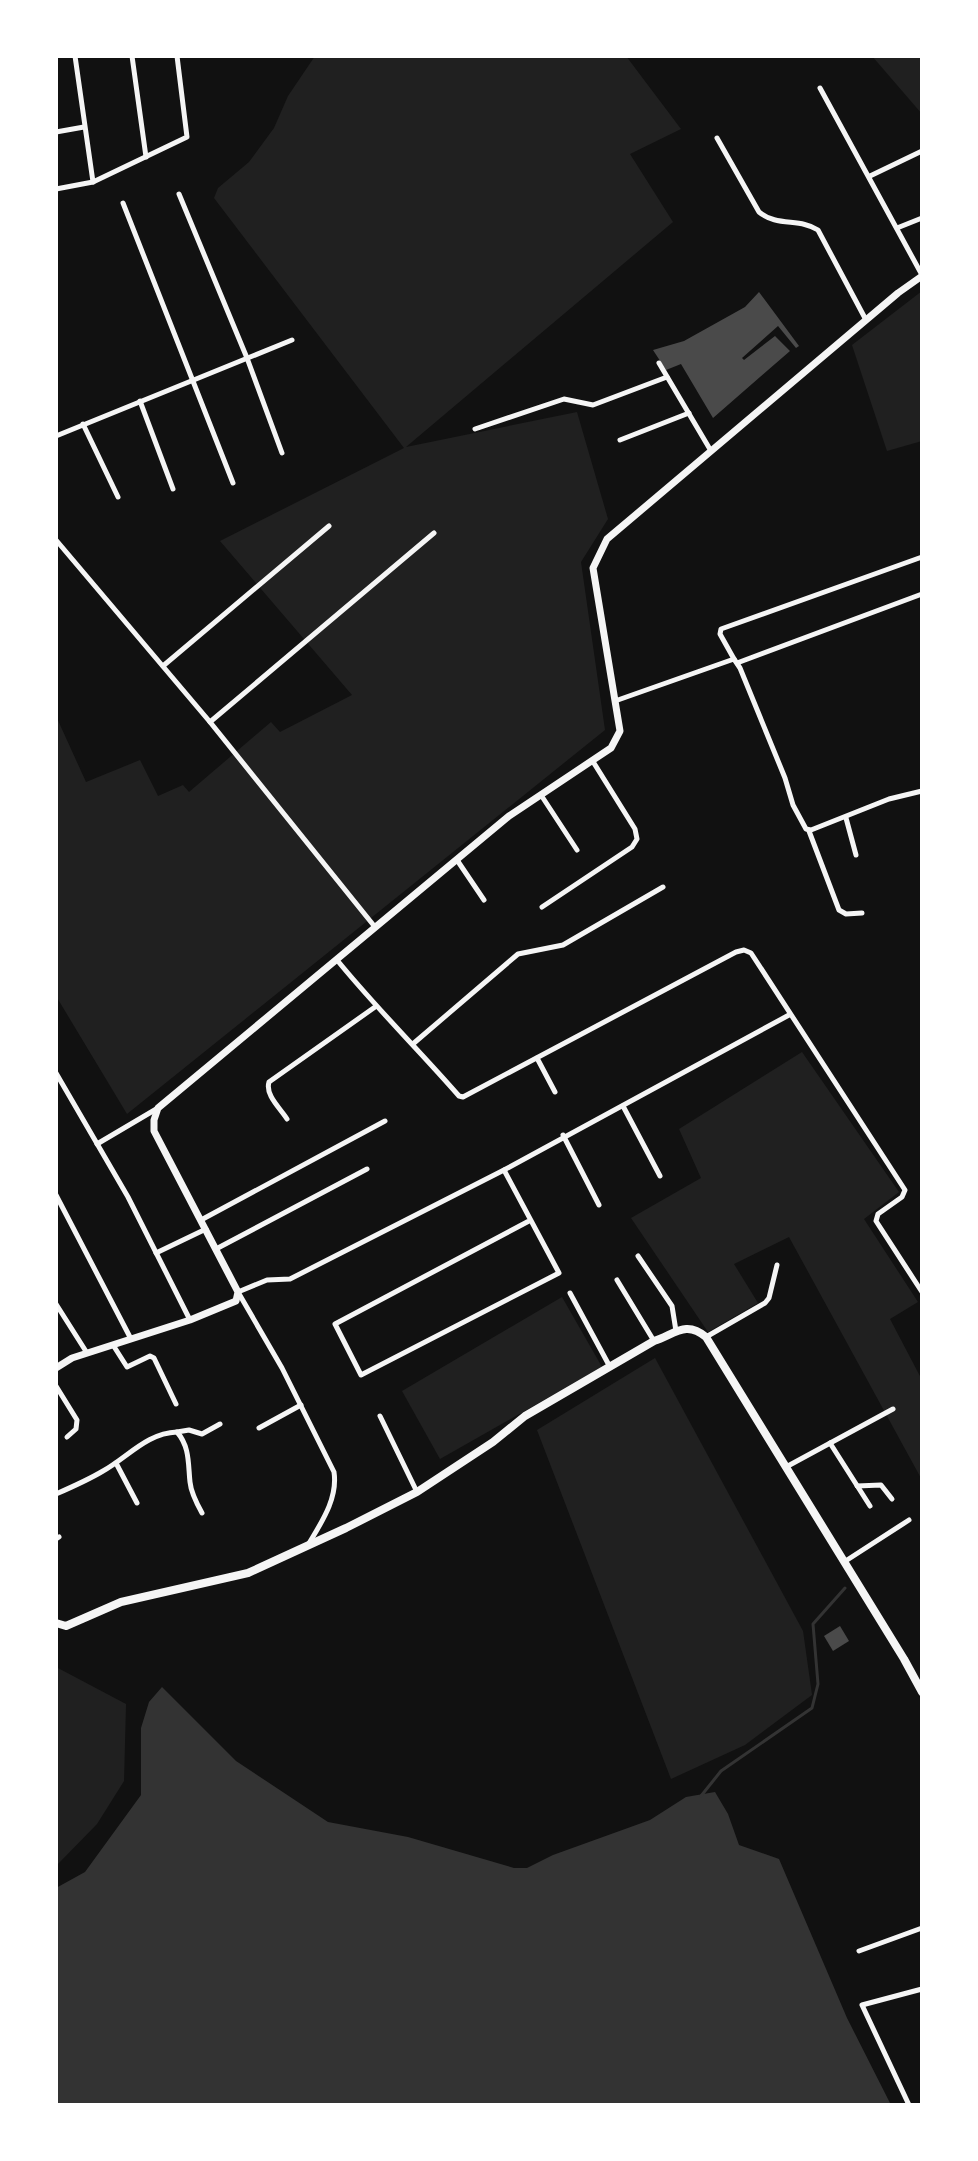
<svg xmlns="http://www.w3.org/2000/svg" width="978" height="2161" font-family="Roboto,sans-serif">
	<style>
		.green { fill: #202020 }
		.water { fill: #333 }
		.lines { fill: none; stroke-linecap: round; stroke-linejoin: round }
		.stream { stroke: #333; stroke-width: 3 }
		.building { fill: #4a4a4a }
		.minor { stroke: #f5f5f5; stroke-width: 5 }
		.tertiary { stroke: #f5f5f5; stroke-width: 7 }
		.secondary { stroke: #f5f5f5; stroke-width: 8 }
	</style>
	<rect width="100%" height="100%" fill="#111"/>
	<g class="green">
		<polygon points="315,56 626,56 681,129 630,154 673,222 406,447 577,412 608,519 581,562 605,730 127,1114 56,996 56,716 86,782 140,760 158,796 183,785 189,792 271,722 280,732 352,695 220,541 404,448 214,198 218,188 249,162 274,128 288,96"/>
		<polygon points="872,56 922,56 922,114"/>
		<polygon points="922,291 922,441 887,451 852,345"/>
		<polygon points="802,1052 899,1192 864,1219 918,1302 890,1319 922,1380 922,1480 789,1237 734,1264 758,1303 708,1332 631,1218 701,1178 679,1129"/>
		<polygon points="562,1297 602,1367 440,1459 402,1391"/>
		<polygon points="655,1358 803,1631 812,1695 745,1745 671,1779 537,1430"/>
		<polygon points="56,1667 126,1704 124,1781 97,1824 56,1866"/>
	</g>
	<polygon class="water" points="162,1687 236,1761 328,1822 408,1837 514,1868 527,1868 553,1855 650,1820 686,1797 715,1792 728,1814 739,1845 779,1859 847,2018 891,2105 56,2105 56,1888 85,1872 141,1795 141,1728 149,1702"/>
	<g class="lines">
		<polyline class="stream" points="701,1796 721,1771 812,1708 818,1684 813,1624 845,1588"/>
	</g>
	<g class="building">
		<polygon points="759,292 799,346 796,348 778,326 742,358 744,360 775,336 790,351 713,418 681,364 666,370 653,350 684,341 745,307"/>
		<polygon points="840,1626 849,1641 833,1651 824,1636"/>
	</g>
	<g class="lines">
		<g class="minor">
			<polyline points="75,56 93,182"/>
			<polyline points="132,56 146,157"/>
			<polyline points="820,88 922,275"/>
			<polyline points="56,132 84,127"/>
			<path d="M717 138 759 212C777 227 800 218 818 230L866 320"/>
			<polyline points="870,176 922,151"/>
			<polyline points="56,189 93,182 187,137 177,56"/>
			<polyline points="179,194 247,358 282,453"/>
			<polyline points="123,203 233,483"/>
			<polyline points="897,228 922,218"/>
			<polyline points="659,363 711,451"/>
			<polyline points="140,401 173,489"/>
			<polyline points="83,424 118,497"/>
			<polyline points="475,429 564,399 593,405 667,377"/>
			<polyline points="56,436 292,340"/>
			<polyline points="620,440 689,413"/>
			<polyline points="56,540 210,722 375,927"/>
			<polyline points="734,659 720,634 721,629 922,557"/>
			<polyline points="737,663 922,594"/>
			<polyline points="163,666 329,526"/>
			<polyline points="615,701 734,659 740,668 785,778 793,805 806,829 811,830 889,799 922,791"/>
			<polyline points="210,722 434,533"/>
			<polyline points="541,795 577,850"/>
			<polyline points="846,818 856,855"/>
			<polyline points="809,831 839,910 846,914 862,913"/>
			<polyline points="457,860 484,900"/>
			<polyline points="542,907 632,847 637,839 635,829 592,760"/>
			<path d="M337 960C376 1008 419 1050 459 1096L463 1097 736 952 744 950 751 953 905 1190 902 1197 878 1214 876 1221 922 1292"/>
			<polyline points="414,1043 518,954 563,945 663,887"/>
			<polyline points="537,1058 555,1092"/>
			<polyline points="56,1073 128,1197 190,1320"/>
			<polyline points="623,1106 660,1176"/>
			<path d="M287 1119C280 1108 265 1095 269 1082L375 1007"/>
			<polyline points="563,1135 599,1205"/>
			<polyline points="97,1144 158,1108"/>
			<polyline points="504,1170 559,1273 361,1375 335,1324 529,1221"/>
			<polyline points="56,1195 131,1339"/>
			<polyline points="201,1220 385,1121"/>
			<polyline points="216,1249 367,1169"/>
			<polyline points="156,1253 206,1229"/>
			<polyline points="638,1256 672,1306 676,1331"/>
			<polyline points="617,1280 654,1341"/>
			<polyline points="570,1293 610,1367"/>
			<polyline points="56,1304 87,1353"/>
			<polyline points="706,1337 765,1303 769,1298 777,1265"/>
			<polyline points="113,1345 127,1367 150,1356 154,1358 176,1404"/>
			<polyline points="56,1386 77,1420 76,1429 67,1437"/>
			<polyline points="380,1416 417,1492"/>
			<polyline points="259,1428 301,1405"/>
			<polyline points="177,1432 189,1430 202,1434 220,1424"/>
			<polyline points="830,1443 870,1506"/>
			<polyline points="116,1463 137,1503"/>
			<polyline points="786,1467 893,1409"/>
			<polyline points="857,1486 881,1485 892,1499"/>
			<path d="M56 1494C72 1487 88 1480 103 1471 128 1457 147 1433 177 1432 190 1447 188 1464 190 1482 191 1493 197 1504 202 1513"/>
			<polyline points="56,1539 59,1537"/>
			<path d="M308 1545C321 1523 338 1499 334 1472L282 1368 238 1292 267 1280 290 1279 504 1170 789 1015"/>
			<polyline points="844,1562 909,1520"/>
			<polyline points="859,1951 922,1928"/>
			<polyline points="909,2105 862,2005 922,1989"/>
		</g>
		<polyline class="tertiary" points="56,1368 72,1358 190,1320 236,1301 238,1292 154,1131 154,1120 158,1108 509,816 611,748 620,731 593,568 607,539 898,293 922,276"/>
		<path class="secondary" d="M56 1623 66 1626 121 1602 248 1573 346 1528 417 1492 493 1442 525 1416 654 1341C675 1334 686 1320 706 1337L904 1659 922 1692"/>
	</g>
	<rect width="978" height="2161" fill="none" stroke="#ffffff" stroke-width="116"/>
</svg>
